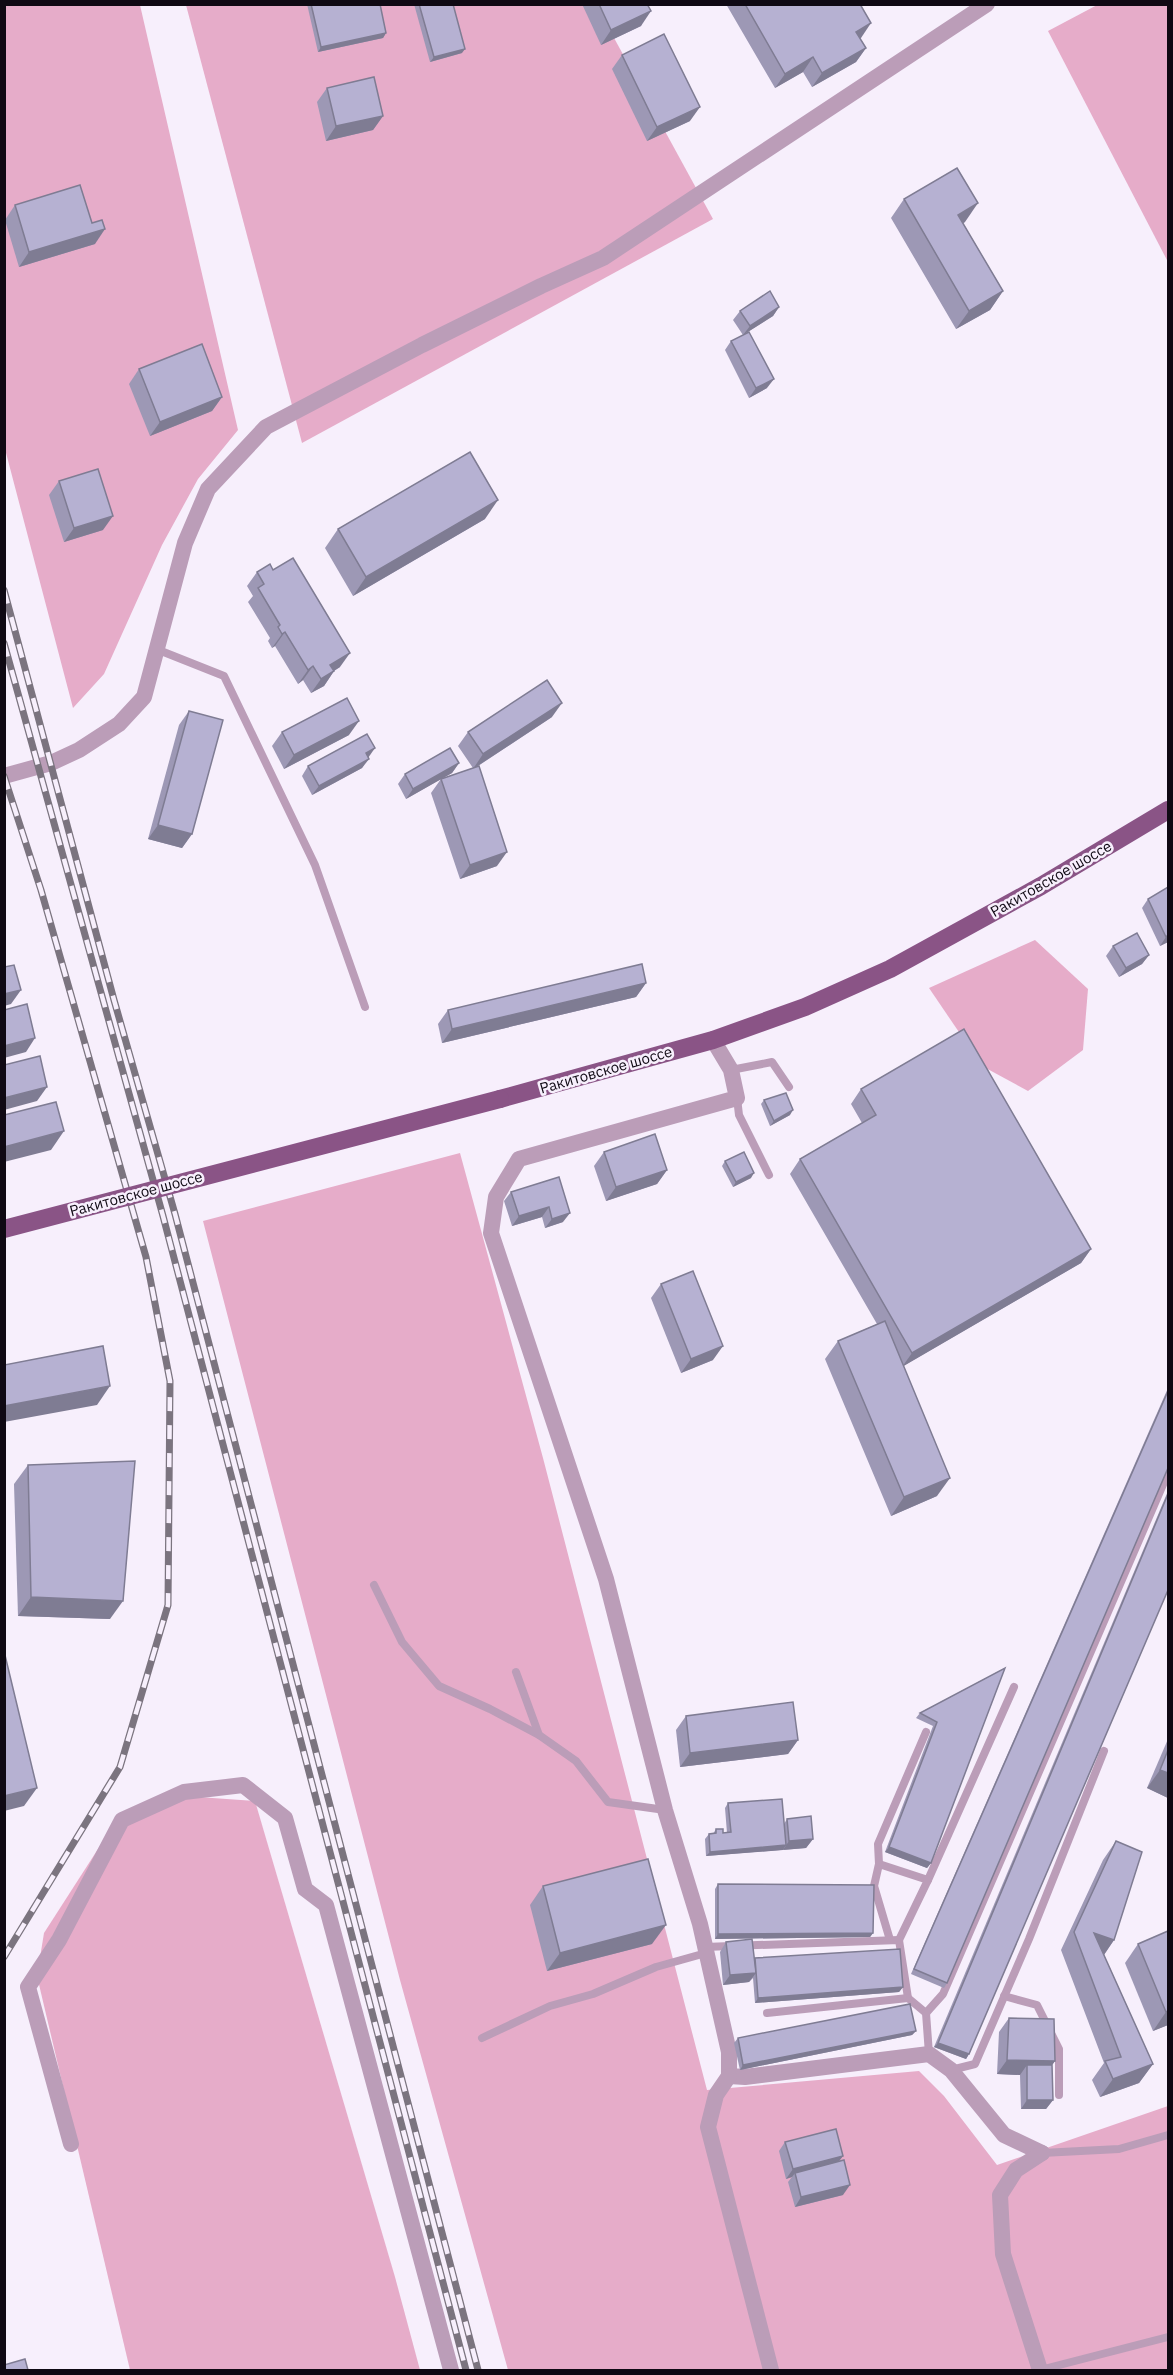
<svg xmlns="http://www.w3.org/2000/svg" width="1173" height="2375" font-family="'IBM Plex Sans',sans-serif">
	<style>
		.green { fill: #e6acc9 }
		.lines { fill: none; stroke-linecap: round; stroke-linejoin: round }
		.lane { stroke: #bb9db8; stroke-width: 8 }
		.street { stroke: #bb9db8; stroke-width: 16 }
		.primary { stroke: #8a5486; stroke-width: 18 }
		.rail-casing { stroke: #7b747f; stroke-width: 7 }
		.rail { stroke: #f7effc; stroke-width: 4.5; stroke-dasharray: 14; stroke-linecap: butt }
		.primary-bridge { stroke: #8a5486; stroke-width: 18 }
		.wall { fill: #9d98b5 }
		.shaded-wall { fill: #7f7c93 }
		.building { fill: #b6b1d2; stroke: #7f7c93; stroke-width: 1.5 }
		.labels { text-anchor: middle; stroke-width: 5; stroke-linejoin: round; paint-order: stroke }
		.street-label { font-size: 15px; fill: #0f0913; stroke: #f7effc }
	</style>
	<rect width="100%" height="100%" fill="#f7effc"/>
	<g class="green">
		<polygon points="1099,4 1168,5 1168,262 1048,31"/>
		<polygon points="4,5 140,5 238,430 198,479 162,545 104,674 73,708 5,449"/>
		<polygon points="186,5 596,5 713,219 302,443"/>
		<polygon points="1035,940 1088,989 1083,1050 1028,1091 982,1066 929,988"/>
		<polygon points="460,1153 543,1458 707,2090 919,2071 944,2096 997,2165 1168,2106 1168,2370 508,2370 400,1980 203,1221"/>
		<polygon points="184,1796 255,1801 395,2277 420,2370 130,2370 37,1976 44,1933 107,1835"/>
	</g>
	<g class="lines">
		<g class="lane">
			<polyline points="156,649 224,676 315,865 365,1007"/>
			<polyline points="731,1070 772,1062 789,1087"/>
			<polyline points="737,1098 739,1115 769,1175"/>
			<polyline points="374,1585 402,1642 439,1686 490,1709 539,1735"/>
			<polyline points="516,1672 539,1735 576,1761 608,1802 665,1810"/>
			<polyline points="879,1864 878,1844 926,1732"/>
			<polyline points="928,1880 1014,1687"/>
			<polyline points="890,1940 874,1886 879,1864 928,1880 899,1940"/>
			<polyline points="705,1947 899,1940 908,1998 926,2013 929,2054"/>
			<polyline points="1004,1996 1037,2005 1059,2049 1059,2095"/>
			<polyline points="767,2013 908,1998"/>
			<polyline points="926,2013 943,1994 1168,1473"/>
			<polyline points="482,2038 550,2006 593,1994 656,1967 706,1953"/>
			<polyline points="951,2070 975,2064 1029,1939 1104,1751"/>
			<polyline points="1042,2153 1119,2149 1168,2135"/>
			<polyline points="1040,2370 1168,2337"/>
		</g>
		<g class="street">
			<polyline points="4,776 51,763 79,750 119,724 144,697 185,543 208,489 266,427 422,345 541,286 603,258 987,4"/>
			<polyline points="713,1040 731,1070 737,1098 519,1159 496,1197 491,1233 606,1579 665,1810 700,1924 729,2052 729,2076 745,2077 929,2054 951,2070 1004,2135 1042,2153"/>
			<polyline points="729,2076 716,2095 708,2127 771,2370"/>
			<polyline points="71,2144 28,1987 59,1940 122,1820 184,1792 243,1785 285,1818 305,1889 326,1905 451,2370"/>
			<polyline points="1040,2370 1003,2254 1000,2195 1016,2170 1042,2153"/>
		</g>
		<polyline class="primary" points="500,1099 713,1040 805,1007 890,969 1041,886 1168,810"/>
		<defs>
			<g id="rail">
				<polyline points="4,590 114,1000 175,1214 478,2370"/>
				<polyline points="4,643 163,1216 466,2370"/>
				<polyline points="4,776 41,890 146,1257 170,1381 168,1605 120,1767 4,1957"/>
			</g>
		</defs>
		<use href="#rail" class="rail-casing"/>
		<use href="#rail" class="rail"/>
		<polyline class="primary-bridge" points="4,1229 500,1099"/>
	</g>
	<g class="wall">
		<polygon points="307,4 380,4 386,33 383,38 318,52"/>
		<polygon points="414,4 453,4 462,53 430,62"/>
		<polygon points="582,4 647,4 641,26 601,45"/>
		<polygon points="726,4 860,4 861,38 860,38 866,48 856,62 812,87 803,72 775,88"/>
		<polygon points="622,55 690,121 647,141 612,69"/>
		<polygon points="327,88 383,116 373,130 326,141 317,102"/>
		<polygon points="904,199 965,222 963,223 1003,291 990,310 956,329 891,218"/>
		<polygon points="15,205 92,223 95,244 19,267 5,220"/>
		<polygon points="779,307 773,316 746,333 767,388 749,398 725,350 731,341 743,335 733,320 740,311"/>
		<polygon points="139,369 222,397 212,411 150,436 129,384"/>
		<polygon points="59,481 103,530 64,542 49,495"/>
		<polygon points="485,519 353,596 325,548 338,529"/>
		<polygon points="257,572 340,667 334,671 324,686 311,693 303,680 298,684 275,646 272,648 268,641 270,638 248,602 253,596 247,586"/>
		<polygon points="189,711 192,834 182,848 148,839 179,725"/>
		<polygon points="552,717 475,768 497,866 460,879 431,793 441,779 406,799 398,784 405,774 459,763 452,773 441,779 473,768 458,746 468,732"/>
		<polygon points="282,732 349,735 284,769 272,746"/>
		<polygon points="368,758 362,768 312,795 302,776 308,766"/>
		<polygon points="1148,899 1168,942 1160,946 1142,908"/>
		<polygon points="1113,946 1149,955 1142,964 1119,977 1106,956"/>
		<polygon points="646,983 636,997 442,1043 438,1024 448,1010"/>
		<polygon points="861,1089 1091,1249 1081,1263 903,1366 937,1496 891,1516 825,1359 838,1341 877,1324 790,1174 800,1159 862,1123 851,1104"/>
		<polygon points="764,1100 790,1115 770,1126 761,1104"/>
		<polygon points="604,1152 667,1170 657,1184 606,1201 594,1166"/>
		<polygon points="725,1161 751,1178 733,1187 722,1166"/>
		<polygon points="559,1177 563,1222 545,1228 542,1217 512,1226 504,1201 511,1192"/>
		<polygon points="661,1284 713,1360 681,1373 651,1298"/>
		<polygon points="1168,1388 1168,1468 947,1983 944,1988 911,1974"/>
		<polygon points="28,1465 110,1619 18,1616 14,1484"/>
		<polygon points="1168,1491 1168,1590 969,2054 966,2059 934,2047"/>
		<polygon points="1005,1668 931,1863 927,1868 885,1852 933,1726 916,1718 920,1713"/>
		<polygon points="686,1716 798,1740 788,1754 680,1767 676,1730"/>
		<polygon points="1168,1739 1168,1798 1147,1788"/>
		<polygon points="728,1803 784,1824 787,1819 813,1839 806,1848 706,1856 705,1839 709,1834 713,1834 716,1829 723,1833 727,1833 725,1808"/>
		<polygon points="1116,1841 1114,1940 1104,1955 1153,2064 1139,2083 1100,2097 1092,2080 1104,2063 1061,1950 1103,1860"/>
		<polygon points="718,1884 873,1933 870,1937 715,1939 715,1889"/>
		<polygon points="543,1886 652,1944 547,1971 530,1905"/>
		<polygon points="1168,1931 1168,2025 1153,2031 1125,1963 1138,1944"/>
		<polygon points="726,1942 754,1958 903,1987 899,1992 755,2003 753,1978 749,1982 723,1985 720,1952"/>
		<polygon points="1009,2018 1055,2061 1052,2065 1053,2100 1046,2109 1021,2109 1020,2075 997,2074 999,2032"/>
		<polygon points="916,2031 912,2035 740,2070 734,2043 738,2038"/>
		<polygon points="785,2142 843,2156 839,2161 843,2195 795,2207 788,2182 792,2177 786,2179 779,2151"/>
	</g>
	<g class="shaded-wall">
		<polygon points="651,11 641,26 601,45 611,30"/>
		<polygon points="871,23 861,38 846,46 856,32"/>
		<polygon points="386,33 383,38 318,52 321,47"/>
		<polygon points="866,48 856,62 812,87 822,73"/>
		<polygon points="465,49 462,53 430,62 434,57"/>
		<polygon points="813,57 803,72 775,88 785,74"/>
		<polygon points="700,107 690,121 647,141 657,127"/>
		<polygon points="383,116 373,130 326,141 336,126"/>
		<polygon points="978,203 965,222 945,234 958,215"/>
		<polygon points="105,229 95,244 19,267 29,252"/>
		<polygon points="1003,291 990,310 956,329 969,311"/>
		<polygon points="779,307 773,316 743,335 750,326"/>
		<polygon points="774,379 767,388 749,398 756,388"/>
		<polygon points="222,397 212,411 150,436 160,422"/>
		<polygon points="498,500 485,519 353,596 366,577"/>
		<polygon points="113,516 103,530 64,542 74,528"/>
		<polygon points="285,632 275,646 272,648 282,634"/>
		<polygon points="350,653 340,667 321,679 330,665"/>
		<polygon points="313,666 303,680 298,684 308,670"/>
		<polygon points="334,671 324,686 311,693 321,679"/>
		<polygon points="562,703 552,717 473,769 483,754"/>
		<polygon points="359,721 349,735 284,769 294,755"/>
		<polygon points="375,748 368,758 366,753"/>
		<polygon points="369,759 362,768 312,795 319,786"/>
		<polygon points="459,763 452,773 406,799 413,789"/>
		<polygon points="158,825 192,834 182,848 148,839"/>
		<polygon points="507,852 497,866 460,879 470,865"/>
		<polygon points="1168,935 1168,942 1160,946 1166,937"/>
		<polygon points="1149,955 1142,964 1119,977 1126,968"/>
		<polygon points="646,983 636,997 442,1043 452,1029"/>
		<polygon points="21,990 11,1004 4,1006 4,994"/>
		<polygon points="35,1038 26,1052 4,1058 4,1046"/>
		<polygon points="47,1087 37,1101 4,1110 4,1098"/>
		<polygon points="793,1110 790,1115 770,1126 774,1121"/>
		<polygon points="64,1131 51,1150 4,1162 4,1147"/>
		<polygon points="667,1170 657,1184 606,1201 616,1187"/>
		<polygon points="754,1173 751,1178 733,1187 736,1182"/>
		<polygon points="549,1207 542,1217 512,1226 519,1216"/>
		<polygon points="570,1213 563,1222 545,1228 552,1219"/>
		<polygon points="1091,1249 1081,1263 902,1367 912,1353"/>
		<polygon points="723,1346 713,1360 681,1373 691,1359"/>
		<polygon points="110,1386 97,1405 4,1422 4,1406"/>
		<polygon points="950,1478 937,1496 891,1516 904,1497"/>
		<polygon points="31,1597 123,1601 110,1619 18,1616"/>
		<polygon points="798,1740 788,1754 680,1767 690,1753"/>
		<polygon points="1160,1770 1168,1773 1168,1798 1147,1788"/>
		<polygon points="37,1788 24,1806 4,1811 4,1796"/>
		<polygon points="813,1839 806,1848 783,1850 789,1841"/>
		<polygon points="786,1845 783,1850 706,1856 710,1852"/>
		<polygon points="889,1847 931,1863 927,1868 885,1852"/>
		<polygon points="666,1925 652,1944 547,1971 560,1953"/>
		<polygon points="873,1933 870,1937 715,1939 718,1934"/>
		<polygon points="1094,1933 1114,1940 1101,1959 1081,1952"/>
		<polygon points="756,1973 749,1982 723,1985 730,1975"/>
		<polygon points="903,1987 899,1992 755,2003 758,1998"/>
		<polygon points="1168,2011 1168,2025 1153,2031 1166,2012"/>
		<polygon points="916,2031 912,2035 740,2070 743,2065"/>
		<polygon points="938,2043 969,2054 966,2059 934,2047"/>
		<polygon points="1007,2060 1055,2061 1045,2075 1027,2065 1020,2075 997,2074"/>
		<polygon points="1153,2064 1139,2083 1100,2097 1113,2079"/>
		<polygon points="1027,2100 1053,2100 1046,2109 1021,2109"/>
		<polygon points="843,2156 836,2165 795,2173 792,2177 786,2179 793,2169"/>
		<polygon points="850,2185 843,2195 795,2207 801,2197"/>
	</g>
	<g class="building">
		<polygon points="311,4 380,4 386,33 321,47"/>
		<polygon points="419,4 453,4 465,49 434,57"/>
		<polygon points="599,4 647,4 651,11 611,30"/>
		<polygon points="745,4 860,4 871,23 856,32 866,48 822,73 813,57 785,74"/>
		<polygon points="664,34 700,107 657,127 622,55"/>
		<polygon points="374,77 383,116 336,126 327,88"/>
		<polygon points="957,168 978,203 958,215 1003,291 969,311 904,199"/>
		<polygon points="80,185 92,223 102,220 105,229 29,252 15,205"/>
		<polygon points="770,291 779,307 750,326 740,311"/>
		<polygon points="749,332 774,379 756,388 731,341"/>
		<polygon points="202,344 222,397 160,422 139,369"/>
		<polygon points="470,452 498,500 366,577 338,529"/>
		<polygon points="98,469 113,516 74,528 59,481"/>
		<polygon points="293,558 350,653 330,665 334,671 321,679 313,666 308,670 285,632 282,634 278,627 280,625 258,588 264,584 257,572 270,564 273,570"/>
		<polygon points="547,680 562,703 483,754 468,732"/>
		<polygon points="347,698 359,721 294,755 282,732"/>
		<polygon points="189,711 223,720 192,834 158,825"/>
		<polygon points="367,734 375,748 366,753 369,759 319,786 308,766"/>
		<polygon points="450,748 459,763 413,789 405,774"/>
		<polygon points="479,766 507,852 470,865 441,779"/>
		<polygon points="1168,887 1168,935 1166,937 1148,899"/>
		<polygon points="1137,933 1149,955 1126,968 1113,946"/>
		<polygon points="642,964 646,983 452,1029 448,1010"/>
		<polygon points="14,965 21,990 4,994 4,967"/>
		<polygon points="27,1004 35,1038 4,1046 4,1010"/>
		<polygon points="964,1029 1091,1249 912,1353 800,1159 876,1115 861,1089"/>
		<polygon points="40,1056 47,1087 4,1098 4,1065"/>
		<polygon points="786,1093 793,1110 774,1121 764,1100"/>
		<polygon points="56,1102 64,1131 4,1147 4,1115"/>
		<polygon points="655,1134 667,1170 616,1187 604,1152"/>
		<polygon points="744,1152 754,1173 736,1182 725,1161"/>
		<polygon points="559,1177 570,1213 552,1219 549,1207 519,1216 511,1192"/>
		<polygon points="693,1271 723,1346 691,1359 661,1284"/>
		<polygon points="885,1321 950,1478 904,1497 838,1341"/>
		<polygon points="103,1346 110,1386 4,1406 4,1365"/>
		<polygon points="1168,1391 1168,1468 947,1983 914,1969"/>
		<polygon points="135,1461 123,1601 31,1597 28,1465"/>
		<polygon points="1168,1494 1168,1590 969,2054 938,2043"/>
		<polygon points="4,1651 37,1788 4,1796"/>
		<polygon points="1005,1668 931,1863 889,1847 937,1722 920,1713"/>
		<polygon points="793,1702 798,1740 690,1753 686,1716"/>
		<polygon points="1168,1750 1168,1773 1160,1770"/>
		<polygon points="782,1799 786,1845 710,1852 709,1834 716,1833 716,1829 723,1829 723,1833 731,1832 728,1803"/>
		<polygon points="811,1816 813,1839 789,1841 787,1819"/>
		<polygon points="1116,1841 1142,1852 1114,1940 1094,1933 1153,2064 1113,2079 1105,2061 1121,2057 1074,1932"/>
		<polygon points="648,1859 666,1925 560,1953 543,1886"/>
		<polygon points="718,1884 874,1885 873,1933 718,1934"/>
		<polygon points="1168,1931 1168,2011 1166,2012 1138,1944"/>
		<polygon points="752,1939 756,1973 730,1975 726,1942"/>
		<polygon points="900,1949 903,1987 758,1998 755,1958"/>
		<polygon points="910,2004 916,2031 743,2065 738,2038"/>
		<polygon points="1009,2018 1054,2019 1055,2061 1007,2060"/>
		<polygon points="1027,2065 1052,2065 1053,2100 1027,2100"/>
		<polygon points="836,2129 843,2156 793,2169 785,2142"/>
		<polygon points="844,2160 850,2185 801,2197 795,2173"/>
		<polygon points="25,2359 28,2370 4,2370 4,2365"/>
	</g>
	<g class="labels">
		<g class="street-label">
			<text transform="translate(1051 879) rotate(-30)" y="5">Ракитовское шоссе</text>
			<text transform="translate(606 1070) rotate(-16)" y="5">Ракитовское шоссе</text>
			<text transform="translate(136 1194) rotate(-15)" y="5">Ракитовское шоссе</text>
		</g>
	</g>
	<rect width="1173" height="2375" fill="none" stroke="#0f0913" stroke-width="12"/>
</svg>
